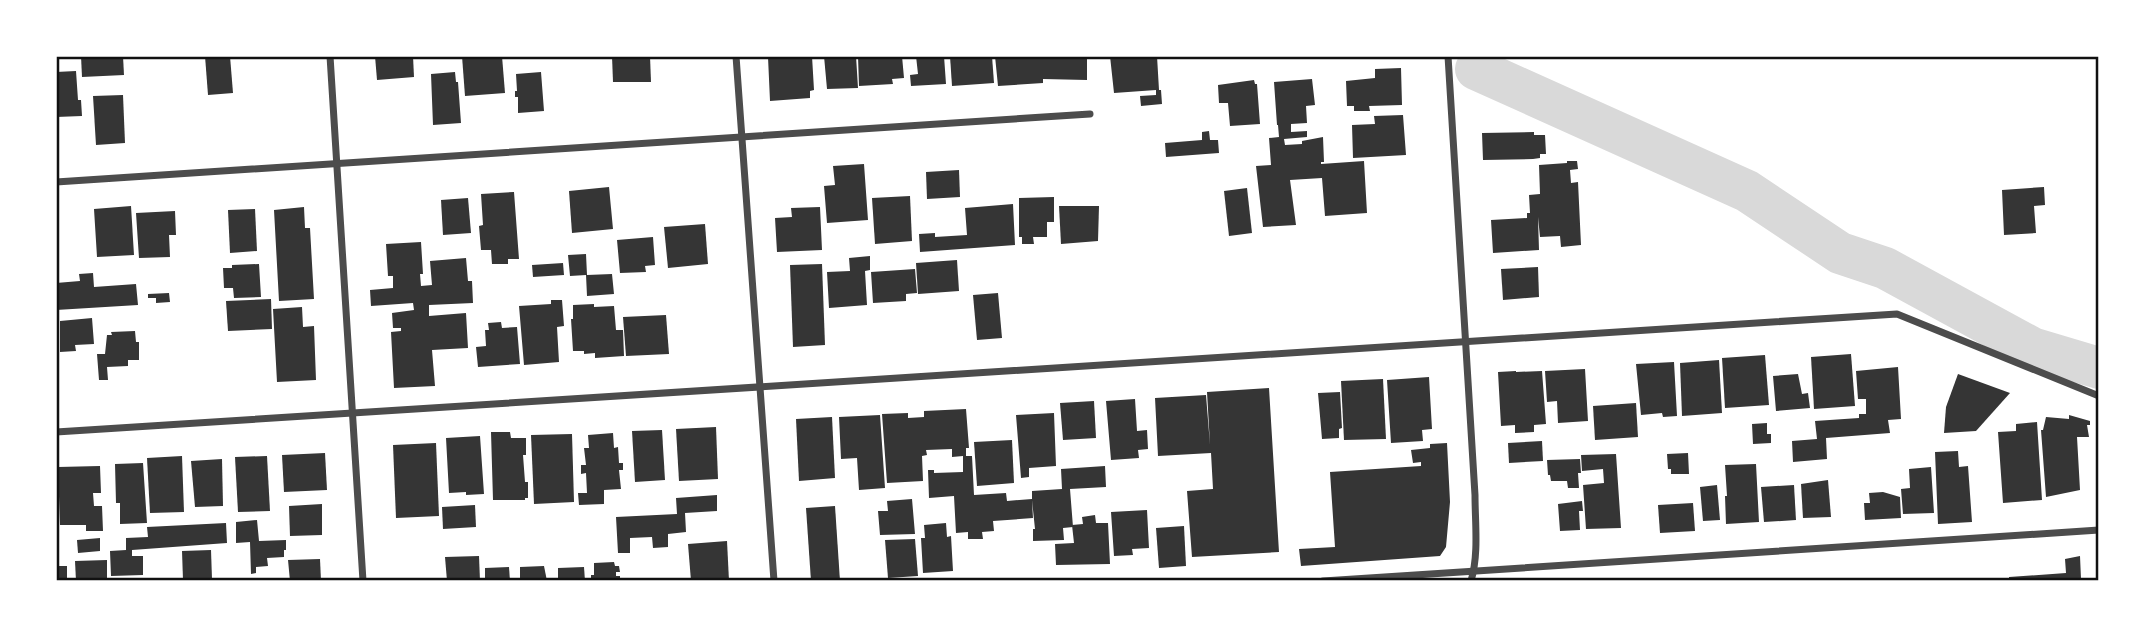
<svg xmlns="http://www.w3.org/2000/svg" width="2155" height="637" font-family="Manrope,sans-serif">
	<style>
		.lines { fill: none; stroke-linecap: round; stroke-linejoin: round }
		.river { stroke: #d9d9d9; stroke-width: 42 }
		.building { fill: #353535 }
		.minor { stroke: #4c4c4c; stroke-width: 7 }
		.neatline { fill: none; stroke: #111; stroke-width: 2.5 }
	</style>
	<rect width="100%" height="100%" fill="#fff"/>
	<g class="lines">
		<polyline class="river" points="1476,69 1747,191 1840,253 1885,268 2032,348 2099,368"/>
	</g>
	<g class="building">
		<polygon points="81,56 123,56 124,75 82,77"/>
		<polygon points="205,56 230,56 233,93 208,95"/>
		<polygon points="375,56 413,56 414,77 377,80"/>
		<polygon points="462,56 502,56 505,93 465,96"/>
		<polygon points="612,56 650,56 651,82 613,82"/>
		<polygon points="812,56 814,90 810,91 810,98 770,101 768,57"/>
		<polygon points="824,56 856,56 858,88 827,89"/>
		<polygon points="858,56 902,56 904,78 892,79 893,84 859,86"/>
		<polygon points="916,56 944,56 946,84 911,86 910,75 918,74"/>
		<polygon points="950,56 992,56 994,83 952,86"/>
		<polygon points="995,56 1087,56 1087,80 1043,79 1043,83 998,86"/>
		<polygon points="1110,56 1157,56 1159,90 1161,90 1162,104 1141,106 1140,96 1156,95 1156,90 1114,93"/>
		<polygon points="1401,68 1402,105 1369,106 1370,111 1354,111 1354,106 1347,106 1346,81 1375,78 1375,69"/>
		<polygon points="76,71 78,100 81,100 82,116 56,117 56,72"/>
		<polygon points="455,72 456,82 458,82 461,123 433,125 431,74"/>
		<polygon points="541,72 544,111 518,113 518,97 515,97 515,91 517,91 516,74"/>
		<polygon points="1312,79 1315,105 1306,106 1307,123 1291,124 1291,132 1307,131 1307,137 1284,139 1285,145 1302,144 1302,141 1323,137 1324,162 1321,162 1321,164 1364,161 1367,213 1325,216 1322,178 1290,180 1296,225 1263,227 1256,166 1271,165 1269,138 1279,137 1278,125 1277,125 1274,82"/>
		<polygon points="1254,80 1255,84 1257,84 1260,124 1230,126 1228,103 1219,103 1218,85"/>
		<polygon points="123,95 125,143 96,145 93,96"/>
		<polygon points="1403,115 1406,155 1353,158 1352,125 1375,124 1374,116"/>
		<polygon points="1209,131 1210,140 1218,140 1219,153 1166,157 1165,143 1202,140 1202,132"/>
		<polygon points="1534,132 1534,135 1545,135 1546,154 1540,154 1540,158 1533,159 1483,160 1482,133"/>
		<polygon points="1567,161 1577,161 1578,169 1570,170 1571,183 1578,182 1581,245 1561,247 1560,236 1540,237 1538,217 1539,250 1493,253 1491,220 1527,218 1527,213 1530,213 1529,195 1540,194 1539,165 1567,163"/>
		<polygon points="864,164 868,220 827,223 824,186 835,185 833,166"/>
		<polygon points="959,170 960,197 927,199 926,172"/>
		<polygon points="609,187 613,229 572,233 569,191"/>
		<polygon points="2044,187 2045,205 2034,206 2036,233 2004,235 2002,190"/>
		<polygon points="1247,188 1252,233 1229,236 1224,191"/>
		<polygon points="514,192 519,259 508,259 508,264 492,264 491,250 481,250 479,226 483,225 481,194"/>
		<polygon points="910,196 912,241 875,244 872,198"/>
		<polygon points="1054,197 1054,222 1047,222 1047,237 1033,237 1034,244 1022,244 1022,237 1019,237 1019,198"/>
		<polygon points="468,198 471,233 443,235 441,200"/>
		<polygon points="1013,204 1015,245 920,252 919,234 935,233 935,237 967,235 965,208"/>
		<polygon points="131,206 134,255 97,257 94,209"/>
		<polygon points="1059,206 1099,206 1098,241 1061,244"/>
		<polygon points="304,207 305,228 310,228 314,299 279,301 274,210"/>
		<polygon points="820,207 822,250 777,252 775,218 792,217 791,208"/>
		<polygon points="255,209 257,251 230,253 228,210"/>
		<polygon points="175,211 176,235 169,235 170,257 139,258 136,213"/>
		<polygon points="705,224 708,264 668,268 664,227"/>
		<polygon points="653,237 655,265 645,266 646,272 620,273 617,240"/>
		<polygon points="421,242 423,274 420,274 421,286 432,285 430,261 466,258 468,281 472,281 473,303 429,305 429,316 466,313 468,348 432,350 435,386 394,388 391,332 401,331 401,328 393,328 392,313 414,310 413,303 371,306 370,290 393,288 393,276 388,276 386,244"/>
		<polygon points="586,254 587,275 612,274 614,294 587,296 586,275 570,276 568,255"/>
		<polygon points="870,256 870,270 865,271 867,305 829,308 827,272 850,271 849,258"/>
		<polygon points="957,260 959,291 918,294 916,263"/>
		<polygon points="563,263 564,275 533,277 532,265"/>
		<polygon points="259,264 261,297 234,298 233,288 224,288 223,268 232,268 232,265"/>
		<polygon points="822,264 825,345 793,347 790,265"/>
		<polygon points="1538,267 1539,297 1503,300 1501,269"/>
		<polygon points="915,269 917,293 906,294 906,301 873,303 871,272"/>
		<polygon points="93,273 94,287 136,284 138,305 56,310 56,283 80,281 79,274"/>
		<polygon points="169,293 170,302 156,303 156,298 148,298 148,294"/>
		<polygon points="998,293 1002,338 977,340 973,295"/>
		<polygon points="271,299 272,329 228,331 226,301"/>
		<polygon points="551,300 562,300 564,326 557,327 559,362 524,365 519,306 551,304"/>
		<polygon points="594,304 594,307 614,306 616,330 623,330 624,356 595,358 595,353 584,354 584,351 573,351 571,319 573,319 573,305"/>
		<polygon points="302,307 303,327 314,326 316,380 277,382 273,309"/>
		<polygon points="666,315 669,354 626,356 623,317"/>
		<polygon points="92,318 94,344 75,345 76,351 60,352 60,321"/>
		<polygon points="501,322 502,328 517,327 520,364 478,367 476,347 486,346 485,330 489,330 488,323"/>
		<polygon points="135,331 136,342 139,342 139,360 128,360 128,366 107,367 108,380 99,380 97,354 105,354 107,335 112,335 111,332"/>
		<polygon points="1851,354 1855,406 1814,409 1811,357"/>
		<polygon points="1765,355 1769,405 1725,408 1722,358"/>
		<polygon points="1719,360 1722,413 1682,416 1680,363"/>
		<polygon points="1674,362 1677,416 1663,417 1662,413 1641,415 1636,364"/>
		<polygon points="1898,367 1901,419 1888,420 1890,433 1826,438 1827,459 1793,462 1792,441 1817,439 1815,421 1859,418 1859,414 1866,414 1866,399 1858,399 1856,371"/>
		<polygon points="1585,369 1588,421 1558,423 1557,401 1547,402 1545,371"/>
		<polygon points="1516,371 1516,372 1542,371 1546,424 1534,425 1534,432 1515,433 1515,425 1501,426 1498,372"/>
		<polygon points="1798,374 1802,394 1808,393 1810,408 1776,411 1773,376"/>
		<polygon points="1958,374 2010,393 1976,431 1944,433 1946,407"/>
		<polygon points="1429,377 1432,429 1422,430 1423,441 1391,443 1387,380"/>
		<polygon points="1383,379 1386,439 1344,440 1341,381"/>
		<polygon points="1269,388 1279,552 1192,557 1187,491 1213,489 1211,453 1158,456 1155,398 1206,395 1210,445 1207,392"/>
		<polygon points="1340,392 1342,428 1339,429 1339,438 1322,439 1318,393"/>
		<polygon points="1135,399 1137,431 1147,430 1148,449 1138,450 1139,458 1111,460 1106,401"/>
		<polygon points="1094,401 1096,438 1063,440 1060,403"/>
		<polygon points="1636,403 1638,437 1595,440 1593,406"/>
		<polygon points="966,409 969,448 966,448 966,456 972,456 974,495 1006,493 1007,501 1032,499 1032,491 1062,489 1061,469 1105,466 1106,487 1070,489 1073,527 1063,528 1064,540 1033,541 1033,529 1035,529 1032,500 1033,518 993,521 994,531 982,532 983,539 968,539 968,532 956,533 954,496 929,498 928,470 934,470 934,473 963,472 963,456 952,457 952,449 926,450 927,455 922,456 923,481 887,483 882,414 908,413 908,418 924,417 924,411"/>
		<polygon points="1054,413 1056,466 1029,468 1029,477 1021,478 1016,415"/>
		<polygon points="880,415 885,488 859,490 857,458 841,459 839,417"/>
		<polygon points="2069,415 2090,421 2090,425 2087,425 2089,437 2077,437 2080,490 2046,497 2041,430 2043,430 2046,417 2069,419"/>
		<polygon points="832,417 835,478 799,481 796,419"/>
		<polygon points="2037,422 2042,500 2003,503 1998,432 2016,431 2016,424"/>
		<polygon points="1767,423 1767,434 1771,434 1771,443 1753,444 1752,424"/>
		<polygon points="716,427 718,479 679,481 676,429"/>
		<polygon points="662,430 665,480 635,482 632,431"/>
		<polygon points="491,432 510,432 511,438 526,438 526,455 523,455 525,482 528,482 528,498 525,498 525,500 493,500"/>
		<polygon points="613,433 614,448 618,447 619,463 623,463 623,470 619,470 621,489 604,490 604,504 579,505 578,493 587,493 586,473 581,474 581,465 586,465 584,448 589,448 588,435"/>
		<polygon points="572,434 574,502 534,504 531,435"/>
		<polygon points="480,436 484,494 466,495 466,492 449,493 446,438"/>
		<polygon points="1012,440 1014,483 977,486 974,442"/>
		<polygon points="1542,441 1543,461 1509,463 1508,443"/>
		<polygon points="436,443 439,516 396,518 393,445"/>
		<polygon points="1447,443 1450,502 1446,547 1440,556 1301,566 1299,549 1335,547 1330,472 1421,466 1421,462 1413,463 1411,450 1430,448 1430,444"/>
		<polygon points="1958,451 1959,467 1968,466 1972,522 1938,524 1935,452"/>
		<polygon points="325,453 327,490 284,492 282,455"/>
		<polygon points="1688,453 1689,474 1671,474 1671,469 1668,469 1667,454"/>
		<polygon points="1616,454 1621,528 1586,529 1583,485 1604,483 1603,469 1582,471 1581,455"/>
		<polygon points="182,456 184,512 150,513 147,458"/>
		<polygon points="267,456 270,511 238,512 235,457"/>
		<polygon points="222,459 223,506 195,507 191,461"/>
		<polygon points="1580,459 1581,473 1578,473 1579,488 1568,488 1567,481 1551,481 1550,475 1548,475 1547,460"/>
		<polygon points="143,463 147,523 120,524 120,503 116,503 115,464"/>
		<polygon points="1756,464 1759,522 1726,524 1725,496 1727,496 1725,465"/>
		<polygon points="100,466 101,493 93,493 94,506 102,506 103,531 86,531 86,525 60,525 58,467"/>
		<polygon points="1931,467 1934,513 1903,514 1901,489 1910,488 1909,469"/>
		<polygon points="1828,480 1831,517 1803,518 1801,484"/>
		<polygon points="1717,485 1720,520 1703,521 1700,487"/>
		<polygon points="1794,485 1796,520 1764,522 1761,487"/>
		<polygon points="1883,492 1900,497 1901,518 1865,520 1864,503 1870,503 1869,493"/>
		<polygon points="717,495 717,511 685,513 686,532 668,534 668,547 653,548 652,537 630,538 630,553 618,553 616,517 677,514 676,498"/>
		<polygon points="912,499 915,534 880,535 878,511 888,511 887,501"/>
		<polygon points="1582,501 1583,511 1579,511 1580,530 1560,531 1558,504"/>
		<polygon points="1693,503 1695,531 1660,533 1658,505"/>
		<polygon points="322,504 322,535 290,536 289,506"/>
		<polygon points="475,505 476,527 443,529 442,507"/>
		<polygon points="835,506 840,581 811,581 806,508"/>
		<polygon points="1147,510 1149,548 1132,549 1133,555 1114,556 1111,512"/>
		<polygon points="1095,515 1096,523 1108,523 1110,564 1056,565 1055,544 1074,543 1072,525 1083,524 1082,517"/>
		<polygon points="257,520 259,541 286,540 286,550 284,550 284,557 267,558 268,566 256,567 256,573 251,574 250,542 236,543 236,522"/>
		<polygon points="226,523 227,543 132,550 132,556 143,556 143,575 111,576 110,551 126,550 126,538 148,537 147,527"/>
		<polygon points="946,523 947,537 951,536 953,571 923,573 921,538 925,538 924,525"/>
		<polygon points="1184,526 1186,566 1159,568 1156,528"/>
		<polygon points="100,538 100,551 78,553 77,540"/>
		<polygon points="915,539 918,576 888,578 885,540"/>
		<polygon points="727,541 729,581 691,581 688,544"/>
		<polygon points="211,550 212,579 183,580 182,551"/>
		<polygon points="479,556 480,581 447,581 445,557"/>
		<polygon points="2080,556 2081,579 2079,581 2009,581 2009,577 2066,573 2065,559"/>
		<polygon points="320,559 321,581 290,581 288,560"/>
		<polygon points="107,560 107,581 76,581 75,561"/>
		<polygon points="614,562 615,566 619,566 620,572 616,572 616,576 620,576 620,581 591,581 591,575 594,575 594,563"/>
		<rect x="56" y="566" width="11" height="15"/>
		<polygon points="544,566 547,581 520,581 520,567"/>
		<polygon points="509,567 510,581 485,581 485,568"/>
		<polygon points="584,567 585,581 558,581 558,568"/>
	</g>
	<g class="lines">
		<g class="minor">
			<polyline points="330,56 363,581"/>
			<polyline points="736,56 774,581"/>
			<path d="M1448 56 1475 495C1475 523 1479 554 1471 581"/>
			<polyline points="56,182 1090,114"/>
			<polyline points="56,432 1897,314 2099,396"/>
			<polyline points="1323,581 2099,530"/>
		</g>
	</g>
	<rect width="2155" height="637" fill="none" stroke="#ffffff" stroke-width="116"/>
	<rect x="58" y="58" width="2039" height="521" class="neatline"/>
</svg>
